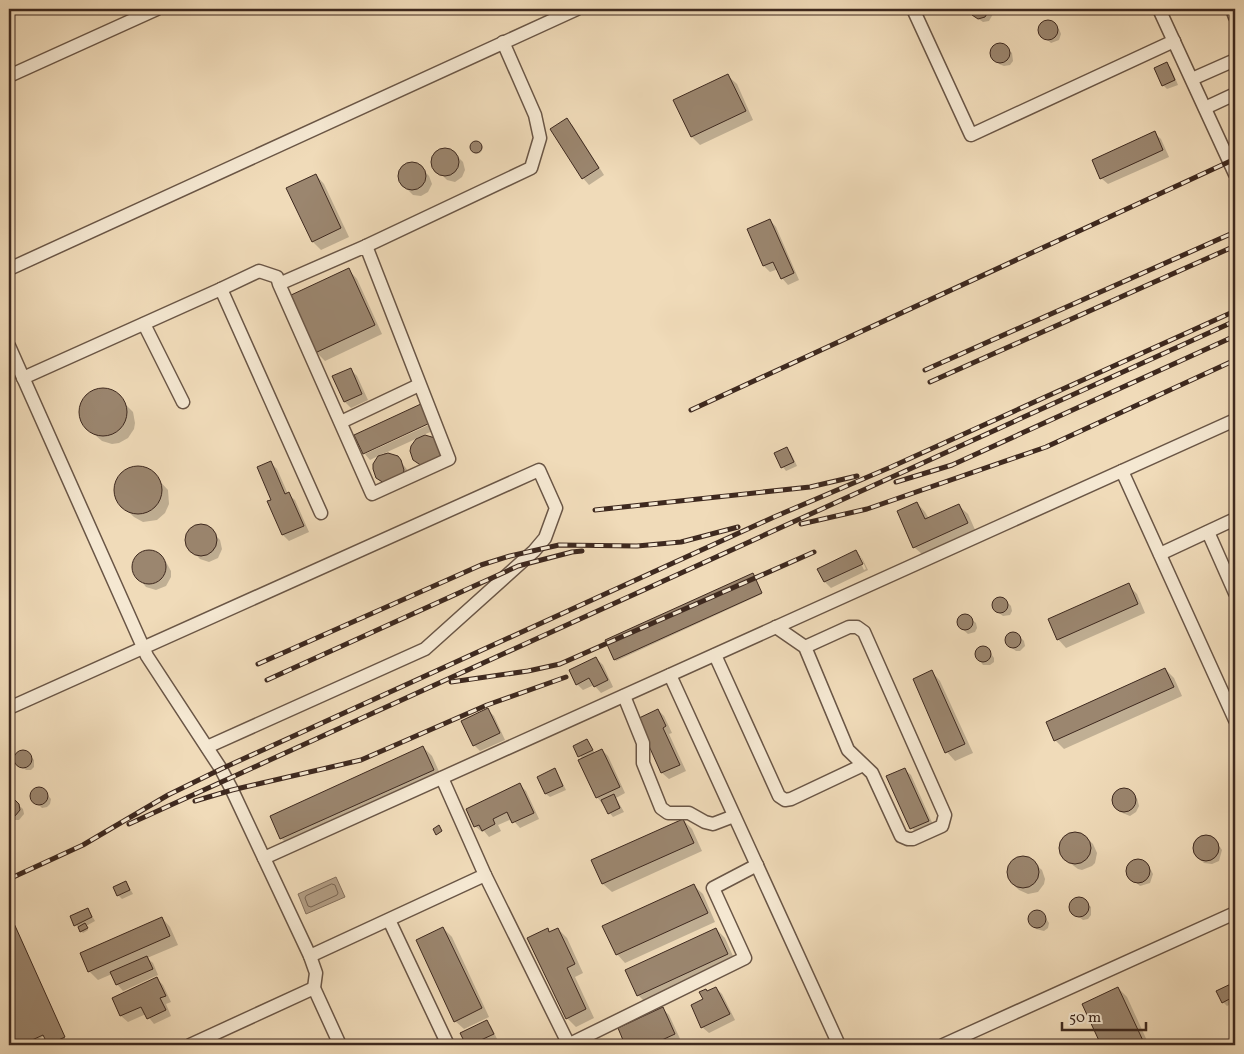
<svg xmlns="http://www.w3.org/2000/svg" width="1244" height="1054" font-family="Vollkorn,serif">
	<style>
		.water { fill: #b39e85; stroke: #846f5c }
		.shadow { fill: #0003; fill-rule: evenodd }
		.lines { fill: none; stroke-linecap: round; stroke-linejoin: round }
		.shore { stroke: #786452; stroke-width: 1 }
		.building { fill: #9b866f; stroke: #3e291f }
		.minor-casing { stroke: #6a5646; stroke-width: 15 }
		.minor { stroke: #f5e8d2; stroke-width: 12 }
		.rail-casing { stroke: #3e291f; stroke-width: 5 }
		.rail { stroke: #f5e8d2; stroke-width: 3; stroke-dasharray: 9; stroke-linecap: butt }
	</style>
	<rect width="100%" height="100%" fill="#f0dbb9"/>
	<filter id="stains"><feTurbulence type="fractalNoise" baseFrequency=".004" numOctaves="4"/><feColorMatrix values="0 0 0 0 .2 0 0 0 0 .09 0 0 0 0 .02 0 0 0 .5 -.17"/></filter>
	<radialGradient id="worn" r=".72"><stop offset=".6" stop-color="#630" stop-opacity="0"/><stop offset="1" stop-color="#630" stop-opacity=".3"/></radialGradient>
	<polygon class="water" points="336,877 345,897 306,914 298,894"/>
	<g class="shadow">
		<polygon points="972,9 991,9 993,14 989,21 983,22 973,15"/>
		<polygon points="1075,9 1095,9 1086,13"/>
		<polygon points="1050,21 1059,29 1061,34 1059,40 1051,43 1042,35 1040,30 1042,23"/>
		<polygon points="1003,45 1012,53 1013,61 1010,65 1004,66 999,64 992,54 995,47"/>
		<polygon points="1167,64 1171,68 1178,85 1167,89 1163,85"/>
		<polygon points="728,76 737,84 753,120 700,145 692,137"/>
		<polygon points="567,120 573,126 604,175 589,185 583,178"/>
		<polygon points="1154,133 1161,139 1169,157 1108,184 1101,178"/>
		<circle cx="477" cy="148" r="5.5"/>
		<polygon points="445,149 453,152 463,162 465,170 462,177 455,182 447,180 434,167 433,159 438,152"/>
		<polygon points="412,163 420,166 429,176 432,184 428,192 421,196 413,195 400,182 400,173 404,166"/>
		<polygon points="316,175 324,184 349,237 321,250 313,242"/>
		<polygon points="770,220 776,227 799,280 788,285 782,278 778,269 770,272 764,266"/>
		<polygon points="349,270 357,279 382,334 325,361 316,352"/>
		<polygon points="350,369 357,376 368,400 351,408 345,402"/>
		<polygon points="104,390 114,393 133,412 135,423 134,429 128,438 119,443 112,444 102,441 87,428 82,418 81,412 84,401 88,396 97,391"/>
		<polygon points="435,422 438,429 423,435 435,439 447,459 425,469 415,459 420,437 385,453 397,457 409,472 408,482 401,489 391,489 387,487 377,477 384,453 370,460 365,454"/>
		<polygon points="787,449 791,453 797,466 786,471 783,467"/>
		<polygon points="271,463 277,469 288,494 295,500 309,532 289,541 283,535 272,500"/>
		<polygon points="135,468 146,469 152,473 168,490 169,504 165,513 157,520 143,522 134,517 119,503 116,493 117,482 120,476 129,470"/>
		<polygon points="917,503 925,512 929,519 959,506 968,514 976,532 923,555 914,547"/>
		<polygon points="201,526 210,529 220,540 222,549 218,558 209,562 200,559 187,545 187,536 189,532 196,527"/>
		<polygon points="149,551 159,555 166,562 171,571 171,577 166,586 156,590 146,587 134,572 134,562 136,558 144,552"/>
		<path d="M856 552 862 558 868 570 831 588 825 582ZM858 557H861L866 569 864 570Z"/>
		<polygon points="754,576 762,594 616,661 615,659"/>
		<polygon points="1128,585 1137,594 1145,613 1066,648 1058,639"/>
		<polygon points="1003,598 1011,606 1012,611 1010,615 1003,616 994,609 993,602 996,599"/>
		<polygon points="966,615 976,623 977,628 975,632 968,634 959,626 959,620 961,616"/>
		<polygon points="1016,633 1024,641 1025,646 1020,651 1016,651 1012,648 1007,644 1006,640 1009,634"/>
		<polygon points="981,647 988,649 994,658 994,662 990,665 983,665 976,656 977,649"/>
		<polygon points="596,658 603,665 613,687 601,693 594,685 583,690 577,684"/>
		<polygon points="1165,669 1174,678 1182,696 1064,749 1056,741 1048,723"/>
		<polygon points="932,672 940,681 973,753 955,761 947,752"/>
		<polygon points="488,710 494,716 505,740 480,751 474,745"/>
		<polygon points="658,710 664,716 672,733 669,734 686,771 669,779 662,773 638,719"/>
		<polygon points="587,741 595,753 602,750 608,756 625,793 616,798 624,812 613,817 597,797 582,759 575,747"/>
		<polygon points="423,747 432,756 442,778 290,847 281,838 271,816"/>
		<polygon points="21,751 26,752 34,760 34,767 31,770 26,770 16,761 17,754"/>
		<polygon points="904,769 911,775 934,827 918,835 912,828"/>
		<polygon points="554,770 558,774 566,790 550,797 546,794"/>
		<polygon points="520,785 526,791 539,819 520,828 512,819 498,825 501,831 489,837 484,831 482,832 475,826"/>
		<polygon points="37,789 44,791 51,799 50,804 47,807 42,808 32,798 32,794"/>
		<polygon points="1122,790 1126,790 1132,794 1137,798 1139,806 1136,812 1130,816 1120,812 1113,802 1116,792"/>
		<polygon points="9,802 15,802 23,809 24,814 19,820 15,820 9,816"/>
		<polygon points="683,820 692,829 702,851 612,892 603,884 593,861"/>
		<polygon points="1073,832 1082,834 1093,844 1097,853 1095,863 1092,866 1082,870 1078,869 1062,857 1060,847 1064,837"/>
		<polygon points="1202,837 1210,837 1220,847 1222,850 1219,861 1212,864 1204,863 1197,856 1194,849 1196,841"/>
		<polygon points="1022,857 1026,857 1042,870 1045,879 1044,884 1038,892 1028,894 1019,890 1012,883 1008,874 1008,869 1012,861"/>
		<polygon points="1136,861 1146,864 1150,868 1153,874 1150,883 1140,886 1130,877 1128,871 1130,864"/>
		<polygon points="126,882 133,894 122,899 118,895"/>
		<polygon points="694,886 703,894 715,922 625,963 617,954"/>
		<polygon points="1082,899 1091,907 1091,915 1088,919 1083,920 1071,911 1071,905 1074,901"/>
		<polygon points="88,909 95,921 86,926 88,930 83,933 76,925"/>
		<polygon points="1038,911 1043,914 1049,923 1048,928 1044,931 1036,929 1029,921 1031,914"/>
		<polygon points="162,918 170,927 178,945 147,958 153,963 158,975 123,991 117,984 112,974 98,980 89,971"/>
		<polygon points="12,920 65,1039 52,1045 49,1044 45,1036 26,1045 9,1045 9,922"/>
		<polygon points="443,928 452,937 489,1017 464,1029 455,1021"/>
		<polygon points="558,929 567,938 583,973 575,977 594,1018 576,1027 567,1018 547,930 551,933"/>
		<polygon points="716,929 725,938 736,963 647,1004 638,995"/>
		<polygon points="157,979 163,985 171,1002 166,1004 171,1016 154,1024 146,1014 128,1022 121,1016 114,999"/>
		<polygon points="1235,984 1235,1002 1227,1006 1223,1002 1218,992"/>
		<polygon points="716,988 722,994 735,1020 709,1033 702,1027 704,1000 708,992"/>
		<polygon points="1118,988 1127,997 1149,1045 1102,1045 1084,1005"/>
		<polygon points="663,1009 669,1015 681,1041 671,1045 627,1045 619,1028"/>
		<polygon points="487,1022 491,1026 497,1039 482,1045 467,1045 462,1033"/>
	</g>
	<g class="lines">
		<polygon class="shore" points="332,884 335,885 338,893 337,895 311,907 308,906 305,898 306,896"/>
	</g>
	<g class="building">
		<polygon points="970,9 990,9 985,17 978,19 972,15"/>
		<circle cx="1048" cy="30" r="10"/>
		<circle cx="1000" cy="53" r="10"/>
		<polygon points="1167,62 1175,80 1162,86 1154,68"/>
		<polygon points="728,74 746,111 691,137 673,100"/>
		<polygon points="567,118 599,168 582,179 550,129"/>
		<polygon points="1155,131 1163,150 1100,179 1092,160"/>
		<circle cx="476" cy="147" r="6"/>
		<circle cx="445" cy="162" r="14"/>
		<circle cx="412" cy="176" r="14"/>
		<polygon points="316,174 341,228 312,242 286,188"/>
		<polygon points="770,219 794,273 781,279 773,262 763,266 747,229"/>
		<polygon points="349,268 375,325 315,353 289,296"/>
		<polygon points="351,368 362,394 344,402 332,376"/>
		<circle cx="103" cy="412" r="24"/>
		<polygon points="423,403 432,422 363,454 354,435"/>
		<polygon points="425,435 435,438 441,452 440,458 422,466 413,460 410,451 411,446 416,439"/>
		<polygon points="787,447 794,462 781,468 774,453"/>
		<polygon points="388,453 398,456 401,460 404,470 402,476 384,483 376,478 373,469 373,464 378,456"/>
		<polygon points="271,461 285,494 289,492 304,526 282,535 267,501 271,500 257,467"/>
		<circle cx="138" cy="490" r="24"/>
		<polygon points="917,502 925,519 959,504 968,523 913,548 897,511"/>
		<circle cx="201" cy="540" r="16"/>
		<polygon points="856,550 863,564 824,582 817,569"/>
		<circle cx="149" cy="567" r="17"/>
		<polygon points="753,573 762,593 614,660 605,640"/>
		<polygon points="1129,583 1138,604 1057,640 1048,619"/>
		<circle cx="1000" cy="605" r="8"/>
		<circle cx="965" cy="622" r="8"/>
		<circle cx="1013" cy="640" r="8"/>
		<circle cx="983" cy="654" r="8"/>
		<polygon points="596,657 608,680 594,687 589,678 576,685 569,670"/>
		<polygon points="1165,668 1174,687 1054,741 1046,722"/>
		<polygon points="932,670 965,744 945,753 913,679"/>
		<polygon points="488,708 500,733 473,746 461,721"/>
		<polygon points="658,709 666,726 663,728 680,765 661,773 637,719"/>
		<polygon points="587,739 593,750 578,757 573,746"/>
		<polygon points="423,746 434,770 280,839 270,816"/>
		<polygon points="602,749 620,787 596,798 578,760"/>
		<circle cx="23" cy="759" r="9"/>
		<polygon points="555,768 563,786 545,794 537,777"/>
		<polygon points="905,768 929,821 910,829 886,776"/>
		<polygon points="520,783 534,813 512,823 507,812 493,819 495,824 482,831 479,825 474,827 466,809"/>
		<circle cx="39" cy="796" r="9"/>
		<circle cx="1124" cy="800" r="12"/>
		<polygon points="614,794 620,808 608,814 601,800"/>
		<polygon points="9,800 15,800 19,804 20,810 15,816 9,816"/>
		<polygon points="683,819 694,843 602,884 591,860"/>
		<polygon points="439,825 442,831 436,835 433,829"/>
		<circle cx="1075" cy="848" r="16"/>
		<circle cx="1206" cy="848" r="13"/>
		<circle cx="1023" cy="872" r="16"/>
		<circle cx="1138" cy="871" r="12"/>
		<polygon points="126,881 130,890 117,896 113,887"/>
		<polygon points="694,884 708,913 616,955 602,926"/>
		<circle cx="1079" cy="907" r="10"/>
		<polygon points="88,908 92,917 74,926 70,916"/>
		<circle cx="1037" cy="919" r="9"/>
		<polygon points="162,917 170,936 88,972 80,953"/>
		<polygon points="12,919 65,1037 48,1045 43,1035 21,1045 9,1045 9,920"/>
		<polygon points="85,923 88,928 80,932 78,927"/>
		<polygon points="443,927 482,1008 454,1022 416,940"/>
		<polygon points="548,928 549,932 558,928 575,964 567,968 586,1009 566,1019 527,938"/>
		<polygon points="716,928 728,954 637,996 625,970"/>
		<polygon points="147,956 153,969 116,985 110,972"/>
		<polygon points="157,977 166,996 160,998 166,1010 147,1019 141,1007 120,1016 112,998"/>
		<polygon points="1235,982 1235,996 1222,1003 1216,991"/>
		<polygon points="716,987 730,1014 701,1028 691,1005 703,999 699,992 706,989 707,991"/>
		<polygon points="1118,987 1145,1045 1101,1045 1082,1004"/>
		<polygon points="663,1007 675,1034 651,1045 625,1045 618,1028"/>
		<polygon points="487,1020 494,1034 470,1045 466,1045 460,1033"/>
	</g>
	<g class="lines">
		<defs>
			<g id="minor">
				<polyline points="913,9 971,135 1174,41"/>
				<polyline points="1159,9 1235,174"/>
				<polyline points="1232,9 1235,17"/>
				<polyline points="9,76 157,9"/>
				<polyline points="1192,79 1235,60"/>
				<polyline points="1205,108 1235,94"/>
				<polyline points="366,246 531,168 540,138 535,115 503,42"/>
				<polyline points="9,269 577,9"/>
				<polyline points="221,289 259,271 277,277 279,284 372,494 449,459 366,246 279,284"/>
				<polyline points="144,324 183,402"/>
				<polyline points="9,346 147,656 221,769 232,790 310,956 316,973 314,988 340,1045"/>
				<polyline points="23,378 221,289 321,513"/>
				<polyline points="341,422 419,385"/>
				<polyline points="1122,471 1235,720"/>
				<polyline points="1208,532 1235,593"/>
				<polyline points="1160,554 1235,519"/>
				<polyline points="776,627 805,647 849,627 857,627 864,632 945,815 942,826 913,839 908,839 901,836 872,773 848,750 805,647"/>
				<polyline points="715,655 779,796 785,800 791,799 863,765"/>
				<polyline points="670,675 839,1045"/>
				<polyline points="624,696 643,743 643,763 661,808 668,813 689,813 705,822 713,824 734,816"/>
				<polyline points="9,708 539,470 556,508 545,538 534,551 425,649 207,747"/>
				<polyline points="264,858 1235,420"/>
				<polyline points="485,875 569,1045"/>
				<polyline points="389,920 448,1045"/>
				<polyline points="310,956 485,875 442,778"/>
				<polyline points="190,1045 314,988"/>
				<polyline points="568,1045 745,958 713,888 757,865"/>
				<polyline points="943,1045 1235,913"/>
			</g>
		</defs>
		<use href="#minor" class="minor-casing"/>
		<use href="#minor" class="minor"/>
		<defs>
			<g id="rail">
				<polyline points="925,370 1235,232"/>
				<polyline points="930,382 1235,246"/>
				<polyline points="691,410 1235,159"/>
				<polyline points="896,482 952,465 1235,336"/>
				<polyline points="595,510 810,487 857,476"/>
				<polyline points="801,524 867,509 1046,447 1235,360"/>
				<polyline points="258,664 481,565 510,556 559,545 637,546 681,542 738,527"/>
				<polyline points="267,680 518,566 572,552 582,551"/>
				<polyline points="451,682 528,671 560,664 814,552"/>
				<polyline points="195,801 232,790 361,760 487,705 566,677"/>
				<polyline points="129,824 1235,321"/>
				<polyline points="9,879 83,845 168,795 221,769 774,517 891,467 1235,311"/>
			</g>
		</defs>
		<use href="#rail" class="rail-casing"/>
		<use href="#rail" class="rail"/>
	</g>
	<rect width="1244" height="1054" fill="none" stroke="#f0dbb9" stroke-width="30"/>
	<rect x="10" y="10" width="1224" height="1034" fill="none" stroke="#3e291f" stroke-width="2.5"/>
	<rect x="15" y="15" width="1214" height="1024" fill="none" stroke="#3e291f"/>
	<path d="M1062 1022v8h84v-8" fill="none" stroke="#3e291f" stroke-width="2.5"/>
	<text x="1069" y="1022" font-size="15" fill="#3e291f" stroke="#f5e8d2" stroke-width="4" paint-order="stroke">50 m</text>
	<rect width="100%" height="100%" filter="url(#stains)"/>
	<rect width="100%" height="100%" fill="url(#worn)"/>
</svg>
